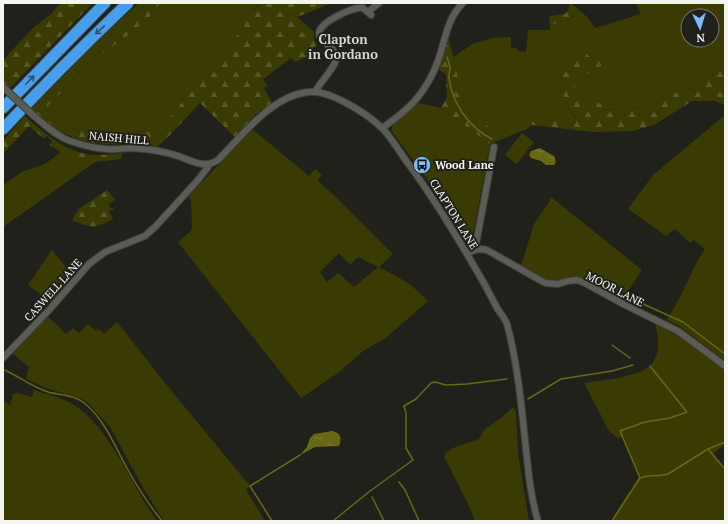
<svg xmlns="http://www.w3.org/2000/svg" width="728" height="524" font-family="'PT Serif',serif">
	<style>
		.grass { fill: #3a3b03; fill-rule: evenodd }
		.forest { fill: url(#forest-firs) }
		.water { fill: url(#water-ripples) }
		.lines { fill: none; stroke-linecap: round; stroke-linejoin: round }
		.stream { stroke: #676814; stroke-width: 1.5 }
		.minor-casing { stroke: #3d3e3a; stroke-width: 8 }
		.motorway-casing { stroke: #3d3e3a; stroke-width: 13 }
		.minor { stroke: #5b5c56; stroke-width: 6 }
		.motorway { stroke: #479fec; stroke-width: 11 }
		.minor-bridge-casing { stroke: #3d3e3a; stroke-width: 8; stroke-linecap: butt }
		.minor-bridge { stroke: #5b5c56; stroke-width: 6 }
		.oneway { stroke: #30536f }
		.labels { text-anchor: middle; stroke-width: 4; stroke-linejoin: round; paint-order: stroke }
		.street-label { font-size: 11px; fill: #f4f5f1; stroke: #21211c }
		.poi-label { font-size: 11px; font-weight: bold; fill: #f4f5f1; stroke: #21211c; text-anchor: start }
		.quarter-label { font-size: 13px; font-weight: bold; fill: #d4d5ce; stroke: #21211c }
	</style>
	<defs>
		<pattern id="forest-firs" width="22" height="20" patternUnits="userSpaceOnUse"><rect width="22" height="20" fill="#3a3b03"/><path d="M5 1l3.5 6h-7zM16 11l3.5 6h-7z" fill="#575828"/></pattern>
		<pattern id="water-ripples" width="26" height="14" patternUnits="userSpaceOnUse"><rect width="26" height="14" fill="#676814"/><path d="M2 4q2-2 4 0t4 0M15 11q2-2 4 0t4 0" fill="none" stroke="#7d7e37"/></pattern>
	</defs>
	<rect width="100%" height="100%" fill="#21211c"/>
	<g class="grass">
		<path d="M139 3H147C130 21 111 40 89 54L35 112 31 109 103 35Z"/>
		<path d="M160 3H260L248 16 243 28 183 101 160 133 165 140 156 148 153 146 152 144H147L153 130C125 132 91 139 65 125 58 121 52 114 45 109 60 94 75 78 91 63 113 43 143 29 160 3Z"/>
		<path d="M636 3H725V59H722L719 64 712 65 707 79 696 87 662 97 645 108 602 110V104L582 100 575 92V77L584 75 604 64 594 60 585 53 571 72 562 71 564 103 576 119 538 117 531 118 532 125 527 129 502 139C493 136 491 130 485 123 480 117 472 119 467 111 459 100 457 72 454 57L472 44 493 38 511 37V47L518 49V51L526 52 528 30H550V25C565 21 569 23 578 9L587 17 595 28 641 14ZM688 16H712V40H688Z"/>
		<polygon points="418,103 441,108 490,144 471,245 467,244 440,197 391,130 393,125"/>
		<polygon points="725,115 725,361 679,326 667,320 680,297 699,258 705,249 694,240 690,243 675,229 666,236 628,209 653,175"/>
		<path d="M251 128 309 176 315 169 322 175 317 180 336 197 393 254 379 267 410 284 428 301 387 337 363 351 338 373 301 398 178 242 191 231 192 228 191 200 188 197 228 155ZM339 253 350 265 358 257 378 267 354 287 338 273 327 282 320 272Z"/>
		<polygon points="522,133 534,142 517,164 505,155"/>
		<polygon points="61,152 79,161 95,162 3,227 3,185 24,171 45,164"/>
		<path d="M551 197 642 270 621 302 584 279C573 277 563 282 552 282 541 282 530 272 521 266L534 224 549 202Z"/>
		<polygon points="52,250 73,276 52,303 28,285"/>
		<polygon points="46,315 66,334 73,328 79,333 88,324 96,331 99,329 104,334 117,322 165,383 250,486 246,490 265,521 164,521 145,491 110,427 89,404 82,399 46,388 26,379 29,367 12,353"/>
		<path d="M655 322 675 332 725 370V444L713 454 725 469V521H611L630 490 633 491 634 489 632 487 639 477 622 437 618 438 609 431 584 383C602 380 635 378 650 366 653 363 656 357 657 353 659 343 657 332 655 322Z"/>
		<path d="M34 390C46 394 60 397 71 403 112 428 129 483 157 521H3V400L10 406 13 394 18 393 32 397Z"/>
		<polygon points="513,407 516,412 518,453 529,521 475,521 469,506 445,458 445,453 453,448 479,439 485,429 501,418"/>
	</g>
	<g class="forest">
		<polygon points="60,3 93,3 9,89 3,82 3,60 33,28 51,14"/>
		<path d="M147 3H160C143 29 114 43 91 63 75 77 60 94 45 109 51 114 58 121 65 125 92 139 125 132 154 130L147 144C121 144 92 147 68 135 56 130 45 120 35 112L89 54C111 40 130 21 147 3Z"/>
		<polygon points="261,3 332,3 297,17 314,32 314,39 317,45 311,49 309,56 295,62 291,58 263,79 267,86 264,88 272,103 257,113 235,137 200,103 165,140 160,133 160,131 183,101 243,28 248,16"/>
		<path d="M570 3 578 9C569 23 565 21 550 25L549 16 565 14 569 8Z"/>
		<path d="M447 35C451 48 455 60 457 73 460 86 460 101 467 112 472 118 481 117 485 123 491 130 493 136 502 139L490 144 441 108 447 97 446 74 437 69Z"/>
		<polygon points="574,51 585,53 594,60 598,59 605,64 584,75 575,77 575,92 582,99 591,98 595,102 602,104 603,110 645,108 662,97 696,87 707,79 712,65 719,64 722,59 725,59 725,105 714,101 692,101 654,125 632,131 593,132 532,125 530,118 538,117 576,118 564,103 562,71 571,72"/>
		<path d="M25 116C44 134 67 153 94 155 103 155 113 154 122 153L121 159 95 162 79 161 66 158 61 152 50 145 52 141 47 136 44 139 29 126 3 154V140Z"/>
		<path d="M107 190 115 200 109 204 110 208H113L114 209 109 211 113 219C95 229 90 228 72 220L79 209Z"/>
	</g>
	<g class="water">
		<polygon points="540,148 554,156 556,162 554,165 546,165 541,161 531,158 529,155 531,151"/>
		<path d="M332 431C341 433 342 438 339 446L315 447 300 455 307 447 310 438 314 434Z"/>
	</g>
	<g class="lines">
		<g class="stream">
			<path d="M447 57C448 61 450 65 450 69 450 72 448 75 449 78 452 103 469 128 492 139"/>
			<polyline points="643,304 683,322 725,354"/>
			<polyline points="612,345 630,358"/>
			<path d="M5 370C19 377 33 387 48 392 59 395 74 395 83 402 105 419 115 447 128 470 138 488 149 505 162 521"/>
			<polyline points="528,399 561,379 612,371 633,365"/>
			<polyline points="708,449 725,469"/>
			<polyline points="640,478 620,431 645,422 670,418 687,412 650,366"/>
			<polyline points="399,482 405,490 419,521"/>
			<polyline points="372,497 384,521"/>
			<polyline points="272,521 250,486 300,455"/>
			<polyline points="333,521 370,491 413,460 406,448 406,413 404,406 416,399 431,383 435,382 446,385 467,384 507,379"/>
			<path d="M612 521 640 478C651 474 659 477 668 474L708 449 725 442"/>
		</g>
		<defs>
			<g id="minor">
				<polyline points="368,12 379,3"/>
				<path d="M315 92C320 82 336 67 336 58 336 46 319 43 319 33 320 22 354 6 363 8L371 15"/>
				<path d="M34 116C45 125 56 136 70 141 82 145 95 149 108 149 116 150 125 148 133 148 147 149 164 151 178 156 192 161 205 169 218 160 242 136 271 96 308 92 329 89 368 114 383 129 392 139 399 151 407 162 436 201 461 243 485 285 489 293 493 300 497 308 500 313 505 318 507 324 517 361 521 401 525 440 528 467 530 495 538 521"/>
				<path d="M382 128C410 109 426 93 438 61 445 41 447 18 463 3"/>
				<polyline points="472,250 476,244 494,147"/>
				<path d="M467 254C473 249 479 248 487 250L545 283 558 284 568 281 577 280 585 283 625 305 678 331 725 366"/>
				<polyline points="3,358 50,309 89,264 105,252 145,236 156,226 198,180 208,167 209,164"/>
			</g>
			<g id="motorway">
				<polyline points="3,108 105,3"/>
				<path d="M3 129C43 86 85 44 128 3"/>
			</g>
		</defs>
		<use href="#minor" class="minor-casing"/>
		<use href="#motorway" class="motorway-casing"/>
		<use href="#minor" class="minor"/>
		<use href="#motorway" class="motorway"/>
		<defs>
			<polyline id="minor-bridge" points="3,87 34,116"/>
		</defs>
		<use href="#minor-bridge" class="minor-bridge-casing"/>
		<use href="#minor-bridge" class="minor-bridge"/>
	</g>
	<defs><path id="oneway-shaft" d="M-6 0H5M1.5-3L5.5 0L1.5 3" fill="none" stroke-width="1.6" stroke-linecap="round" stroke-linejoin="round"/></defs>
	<g class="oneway">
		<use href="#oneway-shaft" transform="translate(100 30) rotate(137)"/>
		<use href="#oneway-shaft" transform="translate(30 80) rotate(-46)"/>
	</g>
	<defs>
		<symbol id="bus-disc" viewBox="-11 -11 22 22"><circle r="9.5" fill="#7ebdf9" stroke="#21211c"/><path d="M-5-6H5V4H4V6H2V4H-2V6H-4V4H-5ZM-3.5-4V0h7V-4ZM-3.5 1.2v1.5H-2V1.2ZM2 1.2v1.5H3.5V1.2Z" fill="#111"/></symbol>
	</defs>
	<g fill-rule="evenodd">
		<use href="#bus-disc" x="412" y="155" width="20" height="20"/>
	</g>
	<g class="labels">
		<g class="street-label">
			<text transform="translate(119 138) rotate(5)" y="4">NAISH HILL</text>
			<text transform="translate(454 214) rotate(58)" y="4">CLAPTON LANE</text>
			<text transform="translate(615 289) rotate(27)" y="4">MOOR LANE</text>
			<text transform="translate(53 290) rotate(-48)" y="4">CASWELL LANE</text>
		</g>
		<g class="poi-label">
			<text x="435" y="169">Wood Lane</text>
		</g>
		<g class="quarter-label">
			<text x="343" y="44">Clapton<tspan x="343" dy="15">in Gordano</tspan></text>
		</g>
	</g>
	<rect width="728" height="524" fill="none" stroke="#f4f5f1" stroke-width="8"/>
	<g transform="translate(700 28) rotate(176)"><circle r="19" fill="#21211c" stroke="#757671"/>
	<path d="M0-3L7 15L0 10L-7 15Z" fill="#7ebdf9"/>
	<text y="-6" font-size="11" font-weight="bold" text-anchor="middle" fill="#f4f5f1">N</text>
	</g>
</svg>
